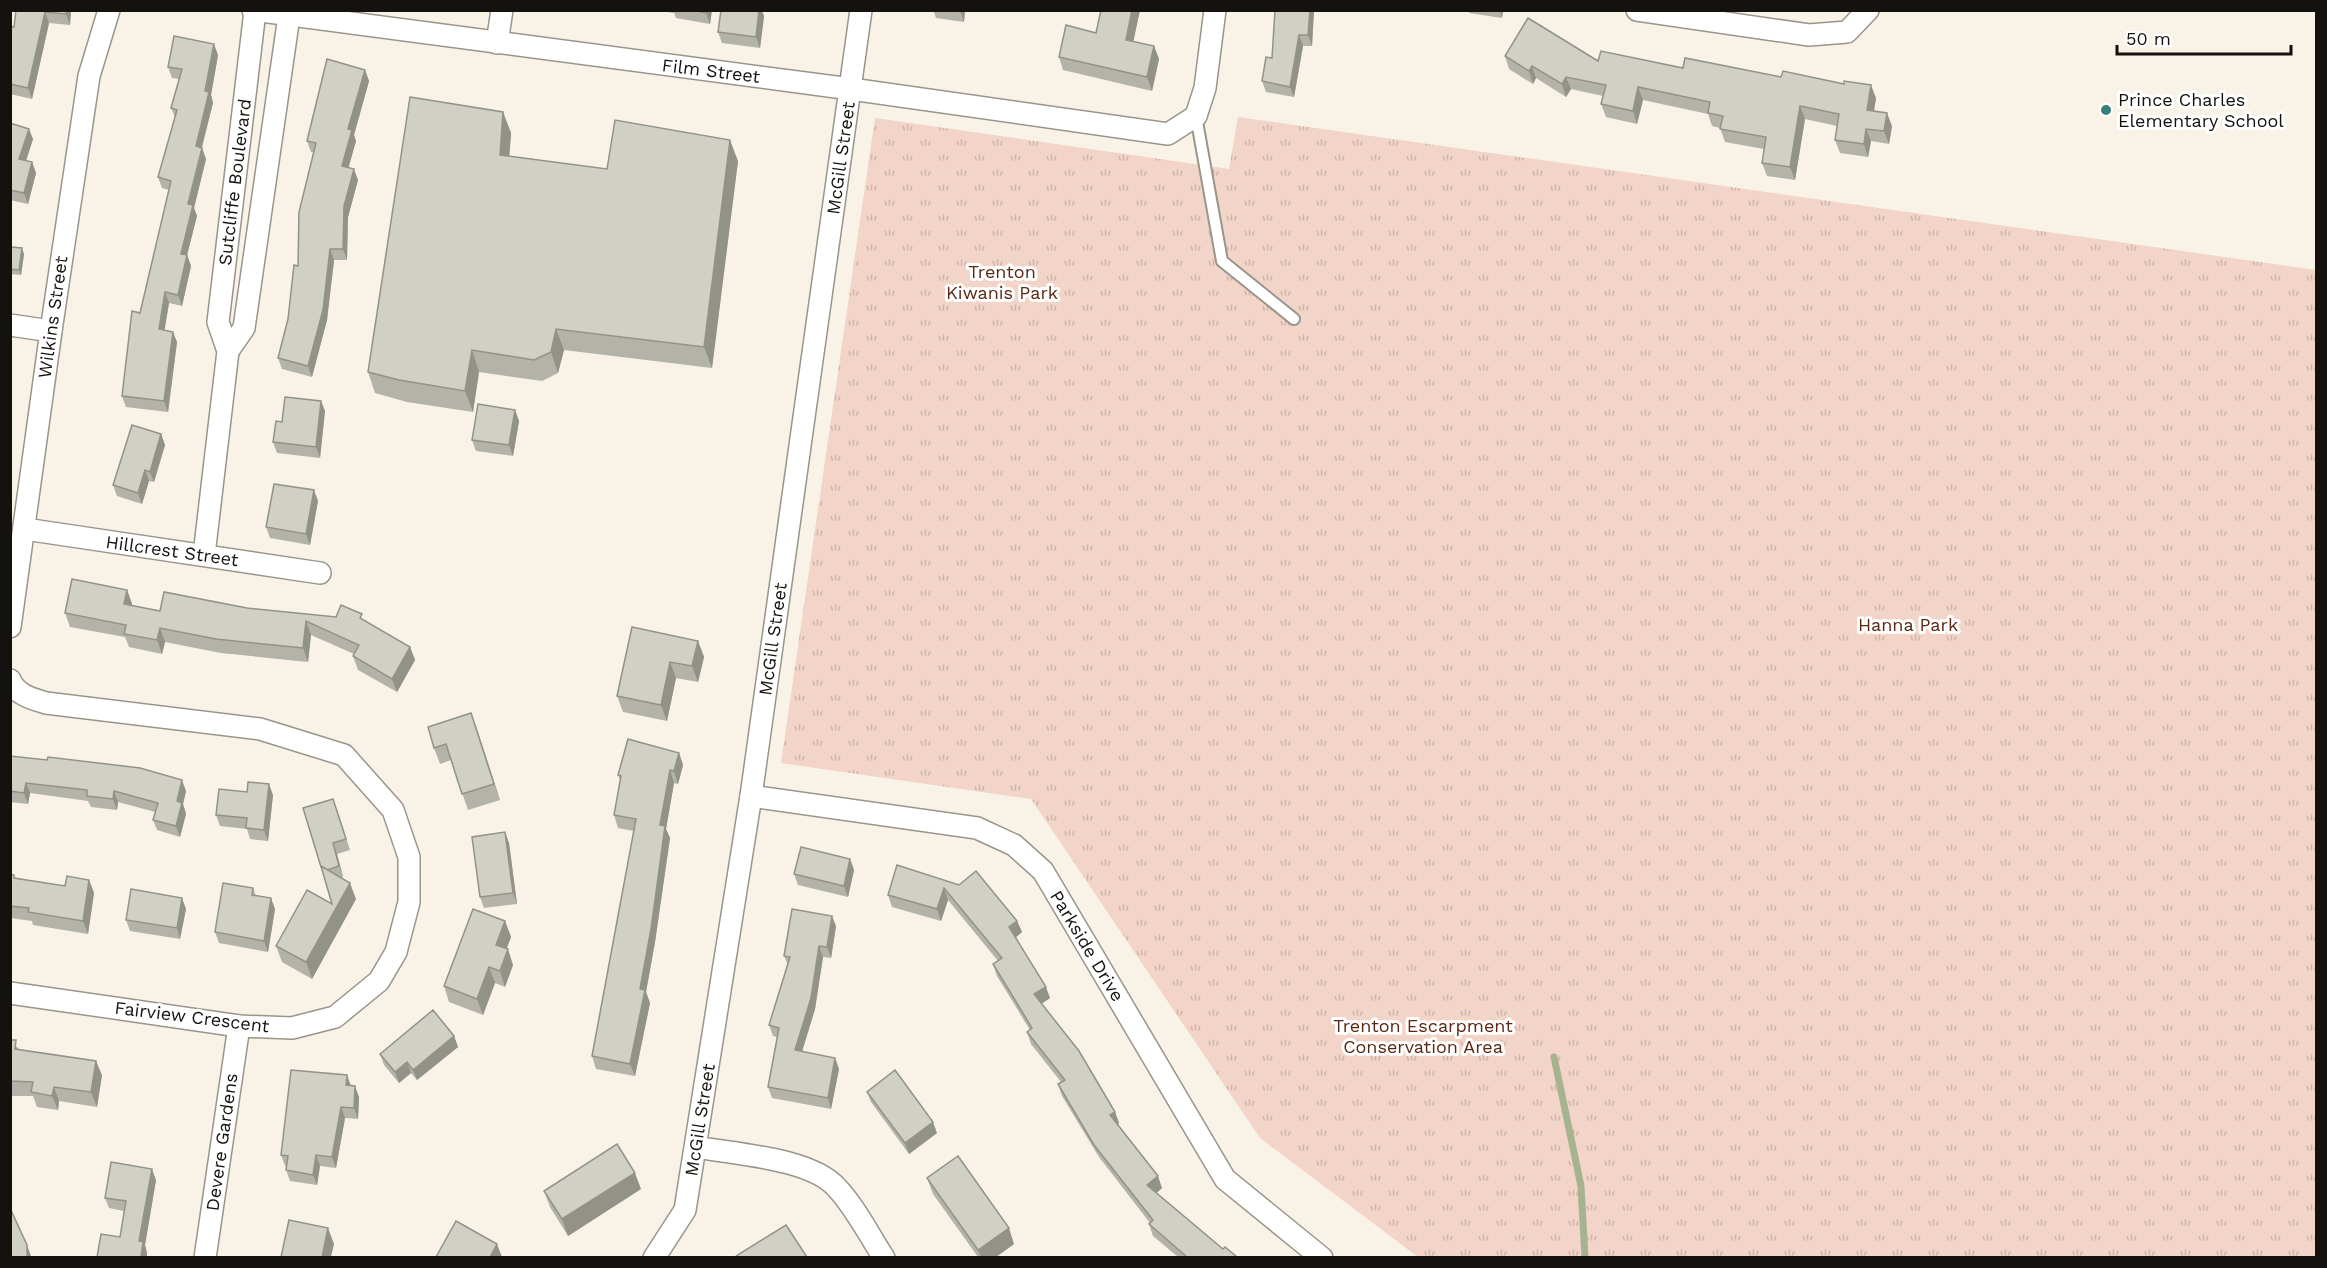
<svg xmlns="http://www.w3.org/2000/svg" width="2327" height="1268" font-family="'Work Sans',sans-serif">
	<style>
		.park { fill: url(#park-tufts) }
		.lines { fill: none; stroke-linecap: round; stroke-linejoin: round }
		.stream { stroke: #a5b390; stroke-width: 7 }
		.lane-casing { stroke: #9a958b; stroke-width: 14 }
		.street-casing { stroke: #9a958b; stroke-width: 24 }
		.lane { stroke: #fff; stroke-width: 10 }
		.street { stroke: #fff; stroke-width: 21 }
		.wall { fill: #b3b3a9 }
		.shaded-wall { fill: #929289 }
		.building { fill: #d0d0c4; stroke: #929289; stroke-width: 1.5 }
		.poi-dot { fill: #387f7b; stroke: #fff; stroke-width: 2 }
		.labels { text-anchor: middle; stroke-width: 6; stroke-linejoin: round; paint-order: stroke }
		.street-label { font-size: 18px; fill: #14120e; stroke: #fff }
		.poi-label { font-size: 18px; fill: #14120e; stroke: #fff; text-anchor: start }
		.park-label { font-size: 18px; fill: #5a2713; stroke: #fff }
	</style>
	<defs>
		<pattern id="park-tufts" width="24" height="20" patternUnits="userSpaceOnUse" patternTransform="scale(1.5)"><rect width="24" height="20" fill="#f3d4c8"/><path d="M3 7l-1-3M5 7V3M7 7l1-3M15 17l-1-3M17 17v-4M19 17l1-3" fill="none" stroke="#cfb5ab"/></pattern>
	</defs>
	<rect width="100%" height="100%" fill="#f8f2e7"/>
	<polygon class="park" points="1238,117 2316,270 2316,1257 1418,1257 1260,1138 1031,799 781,763 875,118 1229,169"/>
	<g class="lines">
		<polyline class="stream" points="1554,1057 1581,1186 1585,1258"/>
		<defs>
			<polyline id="lane" points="1196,116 1222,261 1294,319"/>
			<g id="street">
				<polyline points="253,10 851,89 1168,134 1196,116 1205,88 1215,10"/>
				<polyline points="1637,10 1809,35 1847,32 1868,10"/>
				<polyline points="497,43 502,10"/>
				<polyline points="10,325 51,331"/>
				<polyline points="228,351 244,328 289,16"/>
				<polyline points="25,529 320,573"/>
				<polyline points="204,555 228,351 218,322 255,11"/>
				<polyline points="10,627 51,331 89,76 109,10"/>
				<path d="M10 680C16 695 33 699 46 703L260 729 344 755 393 810 409 857V902L396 952 379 981 335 1017 292 1028 239 1026 10 993"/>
				<polyline points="751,796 977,828 1014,845 1043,871 1225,1179 1322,1258"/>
				<path d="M696 1147C734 1154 811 1158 837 1188 855 1207 869 1235 884 1258"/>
				<polyline points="205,1258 239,1026"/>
				<polyline points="654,1258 685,1210 751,796 861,10"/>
			</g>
		</defs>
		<use href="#lane" class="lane-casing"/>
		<use href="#street" class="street-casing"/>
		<use href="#lane" class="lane"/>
		<use href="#street" class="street"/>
	</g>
	<g class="wall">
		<polygon points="16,10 71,10 70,25 49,23 32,99 10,94 10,26 14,27"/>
		<polygon points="654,10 712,10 710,24 676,18 674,13"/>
		<polygon points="923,10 965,10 964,22 936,18 934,12"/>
		<polygon points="1101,10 1140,10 1133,41 1154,46 1159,59 1152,91 1063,70 1059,57 1096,33"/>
		<polygon points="1314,10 1312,46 1303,46 1294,97 1266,92 1262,81 1272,58"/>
		<polygon points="1468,10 1503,10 1502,18 1469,13"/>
		<polygon points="764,16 760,48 722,43 718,32"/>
		<polygon points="218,55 211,95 213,103 202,148 206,159 194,208 197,216 187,255 191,266 182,306 169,303 164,330 177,342 168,412 126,407 122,396 140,313 169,190 162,188 158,177 175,117 171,108 179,79 172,78 168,67"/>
		<polygon points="1505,56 1683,68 1876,98 1874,111 1892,126 1889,144 1871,141 1868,157 1840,153 1835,140 1837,126 1805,119 1795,180 1767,176 1762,163 1764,149 1725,142 1720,128 1712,126 1708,114 1643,100 1637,124 1606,117 1601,104 1603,96 1571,89 1566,97 1536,78 1533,84 1509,69"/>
		<polygon points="365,70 369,81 354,135 356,141 348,167 358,180 348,217 347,260 334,260 327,320 312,377 282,369 278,358 288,319 298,266 313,152 311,152 307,141"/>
		<polygon points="503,112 511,133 509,156 607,169 738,161 712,368 564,350 558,373 542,381 479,372 473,412 407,402 375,393 368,372"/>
		<polygon points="10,123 33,139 26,161 32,162 36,173 28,204 10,200"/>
		<polygon points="10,247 24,254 21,275 10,274"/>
		<polygon points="321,401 325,411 320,458 277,453 273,442 282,422"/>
		<polygon points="515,410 519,421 513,456 476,451 472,440"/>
		<polygon points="161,434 165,445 154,482 149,481 142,504 117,496 113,485"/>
		<polygon points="318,501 310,545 270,538 266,527"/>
		<polygon points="127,590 132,604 132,606 160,611 247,608 364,620 410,647 415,660 397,692 358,670 353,656 354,654 311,635 308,662 221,653 165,642 162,654 129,647 125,637 70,627 65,613"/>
		<polygon points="698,641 704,657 698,682 676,678 667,721 623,712 617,696"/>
		<polygon points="471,713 500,800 468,810 451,760 440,764 434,748"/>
		<polygon points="679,753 683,765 678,784 674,783 666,829 670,838 655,942 646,992 650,1003 635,1076 596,1069 592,1056 634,831 618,828 614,815 620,780 618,775"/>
		<polygon points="10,756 186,791 183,804 186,814 180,837 157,830 153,820 155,812 118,802 117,810 91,807 88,801 30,793 28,804 10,802"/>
		<polygon points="273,795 268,841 250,839 247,829 220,826 216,815"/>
		<polygon points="303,808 337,809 350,850 337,854 343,877 341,878 356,899 312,979 282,962 276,946 332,904"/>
		<polygon points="505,832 509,843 517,904 484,908 480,897"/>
		<polygon points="850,859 854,870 848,897 798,885 794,874"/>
		<polygon points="897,865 1017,921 1022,932 1016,937 1050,998 1041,1004 1115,1112 1119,1123 1118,1124 1162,1188 1157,1193 1223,1249 1237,1257 1178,1257 1153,1236 1149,1224 1150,1223 1099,1157 1062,1096 1058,1084 1061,1082 1031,1044 1027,1032 1030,1030 997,976 993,964 998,961 948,900 941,921 892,907 888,895"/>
		<polygon points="10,874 14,875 15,878 65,886 89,880 94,893 88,934 33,925 32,921 10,918"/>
		<polygon points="253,888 256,896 275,909 268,952 219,943 215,932"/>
		<polygon points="186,909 180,939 130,931 126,920"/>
		<polygon points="505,921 511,937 506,949 513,965 505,987 495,983 483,1015 449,1002 444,986"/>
		<polygon points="836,926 831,958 823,957 815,1009 802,1052 835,1058 839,1069 831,1109 772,1098 768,1087 777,1037 773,1036 769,1025 788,965 784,956"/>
		<polygon points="454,1036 458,1047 417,1080 411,1073 399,1083 384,1065 380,1054"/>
		<polygon points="10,1040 19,1049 102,1075 97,1107 59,1101 58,1110 37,1107 33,1096 10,1096"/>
		<polygon points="350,1085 359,1097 358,1119 345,1118 336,1168 320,1166 317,1185 290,1181 286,1170 287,1166 285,1166 281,1155"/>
		<polygon points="867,1092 937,1133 909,1154 871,1102"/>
		<polygon points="927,1178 1014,1244 996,1257 978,1257 933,1194"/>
		<polygon points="156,1180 145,1245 147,1253 120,1237 124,1211 109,1208 105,1198"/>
		<polygon points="641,1189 568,1236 550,1207 544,1191"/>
	</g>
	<g class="shaded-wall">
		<polygon points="66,10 71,10 70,25 66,14"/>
		<polygon points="706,10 712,10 710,24 706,13"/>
		<polygon points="759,10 762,10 764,16 760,48 756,37"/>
		<polygon points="960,10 965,10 964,22 960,11"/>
		<polygon points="1132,10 1140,10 1131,53 1126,40"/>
		<polygon points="1310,10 1314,10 1312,46 1308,35"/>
		<polygon points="1500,10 1503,10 1502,18"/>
		<polygon points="45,12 49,23 32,99 28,88"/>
		<polygon points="1299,35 1303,46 1294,97 1290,87"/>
		<polygon points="214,44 218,55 211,95 213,103 199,157 196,146"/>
		<polygon points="1154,46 1159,59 1152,91 1147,77"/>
		<polygon points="1532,66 1536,78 1533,84 1529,71"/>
		<polygon points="365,70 369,81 354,135 356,141 346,177 342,166 348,129"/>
		<polygon points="1566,77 1571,89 1566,97 1562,84"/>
		<polygon points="1871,85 1876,98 1872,123 1867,110"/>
		<polygon points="1638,87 1643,100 1637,124 1633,111"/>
		<polygon points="1800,106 1805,119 1795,180 1790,167"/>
		<polygon points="503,112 511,133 508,176 500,155"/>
		<polygon points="1887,113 1892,126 1889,144 1884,131"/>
		<polygon points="29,129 33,139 23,170 19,159"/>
		<polygon points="1866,129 1871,141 1868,157 1864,144"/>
		<polygon points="730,140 738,161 712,368 704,347"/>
		<polygon points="202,148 206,159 194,208 197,216 187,255 191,266 182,306 178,295 181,254 188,204"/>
		<polygon points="32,162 36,173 28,204 24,193"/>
		<polygon points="354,169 358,180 348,217 347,260 343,249 344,206"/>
		<polygon points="22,248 24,254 21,275 19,270"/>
		<polygon points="330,249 334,260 327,320 312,377 308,366"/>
		<polygon points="165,292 169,303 163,340 159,329"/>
		<polygon points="556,329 564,350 558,373 551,352"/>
		<polygon points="173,332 177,342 168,412 164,401"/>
		<polygon points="472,350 479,372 473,412 465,391"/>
		<polygon points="321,401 325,411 320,458 316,447"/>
		<polygon points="515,410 519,421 513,456 509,445"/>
		<polygon points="161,434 165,445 154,482 150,472"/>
		<polygon points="145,470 149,481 142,504 138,493"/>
		<polygon points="314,490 318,501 310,545 306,534"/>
		<polygon points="127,590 132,604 129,618 124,604"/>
		<polygon points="306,621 311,635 308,662 303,648"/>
		<polygon points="160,628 165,642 162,654 157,640"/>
		<polygon points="698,641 704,657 698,682 692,666"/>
		<polygon points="410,647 415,660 397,692 392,679"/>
		<polygon points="670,662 676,678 667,721 661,705"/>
		<polygon points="471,713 477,729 500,800 494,784"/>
		<polygon points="679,753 683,765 678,784 674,771"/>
		<polygon points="670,770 674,783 666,829 670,838 655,942 646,992 650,1003 635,1076 630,1064 660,825"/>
		<polygon points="182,780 186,791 183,804 186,814 180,837 176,826 177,801"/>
		<polygon points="26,783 30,793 28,804 24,793"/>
		<polygon points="269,784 273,795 268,841 264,830"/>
		<polygon points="114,791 118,802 117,810 113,799"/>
		<polygon points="505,832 509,843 517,904 513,893"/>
		<polygon points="333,843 337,854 343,877 339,866"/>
		<polygon points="850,859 854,870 848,897 844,886"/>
		<polygon points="89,880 94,893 88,934 83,921"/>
		<polygon points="350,883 356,899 312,979 306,962"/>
		<polygon points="944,888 948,900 941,921 937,909"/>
		<polygon points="182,898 186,909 180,939 177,928"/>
		<polygon points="271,898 275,909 268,952 264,941"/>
		<polygon points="832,916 836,926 831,958 827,947"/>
		<polygon points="505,921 511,937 502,961 496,945"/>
		<polygon points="1017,921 1022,932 1014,939 1009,927"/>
		<polygon points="819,946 823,957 815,1009 799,1061 795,1050"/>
		<polygon points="508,949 513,965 505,987 500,971"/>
		<polygon points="489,967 495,983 483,1015 477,999"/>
		<polygon points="1046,987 1050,998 1038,1006 1034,994"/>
		<polygon points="454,1036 458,1047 417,1080 413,1070"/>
		<polygon points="835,1058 839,1069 831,1109 828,1098"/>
		<polygon points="96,1061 102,1075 97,1107 91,1092"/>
		<polygon points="407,1062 411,1073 399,1083 395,1072"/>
		<polygon points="347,1075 351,1086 346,1085"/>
		<polygon points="355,1086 359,1097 358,1119 354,1108"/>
		<polygon points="54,1087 59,1101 58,1110 52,1096"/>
		<polygon points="341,1107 345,1118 336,1168 332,1157"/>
		<polygon points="1115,1112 1119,1123 1115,1126 1110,1115"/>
		<polygon points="933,1122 937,1133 909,1154 905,1143"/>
		<polygon points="316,1155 320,1166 317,1185 313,1175"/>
		<polygon points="152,1169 156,1180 145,1245 147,1253 147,1257 141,1257 139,1241"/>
		<polygon points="635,1173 641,1189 568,1236 562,1219"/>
		<polygon points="1158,1176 1162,1188 1152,1196 1147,1185"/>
		<polygon points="328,1228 334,1244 331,1257 322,1257"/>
		<polygon points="1009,1228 1014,1244 996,1257 981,1257 978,1250"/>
		<polygon points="497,1244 502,1257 490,1257"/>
		<polygon points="27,1245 31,1256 31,1257 27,1257"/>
	</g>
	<g class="building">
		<polygon points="16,10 66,10 66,14 45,12 28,88 10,84 10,26 14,27"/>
		<polygon points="693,10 706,10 706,13"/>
		<polygon points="721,10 759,10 756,37 718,32"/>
		<polygon points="1101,10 1132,10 1126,40 1154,46 1147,77 1059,57 1066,25 1096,33"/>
		<polygon points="1275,10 1310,10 1308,35 1299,35 1290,87 1262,81 1266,57 1272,58"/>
		<polygon points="1528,18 1598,61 1601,51 1683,68 1685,58 1781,77 1783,71 1844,84 1844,81 1871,85 1867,110 1887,113 1884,131 1866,129 1864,144 1835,140 1839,114 1800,106 1790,167 1762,163 1766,137 1720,129 1723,116 1708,113 1710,102 1638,87 1633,111 1601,104 1606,85 1566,77 1562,84 1532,66 1529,71 1505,56"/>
		<polygon points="174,36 214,44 205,91 209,92 196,146 202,148 188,204 193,205 181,254 187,255 178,295 165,292 159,329 173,332 164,401 122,396 132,311 140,313 171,181 158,177 177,110 171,108 182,69 168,67"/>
		<polygon points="327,59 365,70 348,129 352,130 342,166 354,169 344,206 343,249 330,249 323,310 308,366 278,358 288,319 294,265 298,266 299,212 316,143 307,141"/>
		<polygon points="410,97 503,112 500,155 607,169 615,120 730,140 704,347 556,329 551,352 534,360 472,350 465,391 399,380 368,372"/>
		<polygon points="10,123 29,129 19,159 32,162 24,193 10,190"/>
		<polygon points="10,247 22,248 19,270 10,269"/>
		<polygon points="285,397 321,401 316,447 273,442 276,421 282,422"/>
		<polygon points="478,404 515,410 509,445 472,440"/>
		<polygon points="132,425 161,434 150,472 145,470 138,493 113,485"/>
		<polygon points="274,484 314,490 306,534 266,527"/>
		<polygon points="72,579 127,590 124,604 160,611 164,592 247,608 336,617 341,605 362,614 360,618 410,647 392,679 353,656 359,645 306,621 303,648 216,639 160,628 157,640 124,634 126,625 65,613"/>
		<polygon points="632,627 698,641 692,666 670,662 661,705 617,696"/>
		<polygon points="471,713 494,784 462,794 446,744 434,748 428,727"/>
		<polygon points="628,739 679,753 674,771 670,770 660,825 665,826 651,929 640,989 645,990 630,1064 592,1056 636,819 614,815 621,776 618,775"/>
		<polygon points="10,756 47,760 48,757 140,768 182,780 177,801 182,803 176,826 153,820 158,803 114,791 113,799 87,796 87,790 26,783 24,793 10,791"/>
		<polygon points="248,782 269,784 264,830 246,828 247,818 216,815 219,789 247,792"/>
		<polygon points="333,799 346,839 333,843 339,866 327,870 321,867 303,808"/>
		<polygon points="505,832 513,893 480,897 472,837"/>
		<polygon points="801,847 850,859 844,886 794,874"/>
		<polygon points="897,865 959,885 976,871 1017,921 1009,927 1046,987 1034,994 1079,1051 1115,1112 1110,1115 1158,1176 1147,1185 1223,1249 1225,1247 1237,1257 1187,1257 1149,1224 1153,1220 1094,1145 1058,1084 1065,1080 1027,1032 1032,1028 993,964 1002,958 944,888 937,909 888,895"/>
		<polygon points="321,866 350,883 306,962 276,946 307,890 332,904"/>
		<polygon points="10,874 14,875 14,878 65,886 67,876 89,880 83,921 28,912 29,908 10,906"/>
		<polygon points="223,883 253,888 252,895 271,898 264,941 215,932"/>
		<polygon points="131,889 182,898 177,928 126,920"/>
		<polygon points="473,909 505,921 496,945 508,949 500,971 489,967 477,999 444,986"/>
		<polygon points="792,909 832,916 827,947 819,946 811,998 795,1050 835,1058 828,1098 768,1087 779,1028 769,1025 790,957 784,956"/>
		<polygon points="433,1010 454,1036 413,1070 407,1062 395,1072 380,1054"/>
		<polygon points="10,1040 16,1040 15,1049 96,1061 91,1092 54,1087 52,1096 31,1092 33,1082 10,1081"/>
		<polygon points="291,1070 347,1075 346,1085 355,1086 354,1108 341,1107 332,1157 316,1155 313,1175 286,1170 288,1156 281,1155"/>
		<polygon points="895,1070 933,1122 905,1143 867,1092"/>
		<polygon points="617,1144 635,1173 562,1219 544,1191"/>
		<polygon points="958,1156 1009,1228 978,1250 927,1178"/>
		<polygon points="111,1162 152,1169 139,1241 143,1242 141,1257 97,1257 101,1234 120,1237 126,1201 105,1198"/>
		<polygon points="10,1208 27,1245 27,1257 10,1257"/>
		<polygon points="289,1220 328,1228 322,1257 281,1257"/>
		<polygon points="456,1221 497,1244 490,1257 436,1257"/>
		<polygon points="786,1225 807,1257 735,1257 739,1254"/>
	</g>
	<circle class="poi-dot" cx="2106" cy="110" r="6"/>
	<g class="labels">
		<g class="street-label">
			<text transform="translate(711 71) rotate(7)" y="6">Film Street</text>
			<text transform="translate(841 158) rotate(-82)" y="6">McGill Street</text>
			<text transform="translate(235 182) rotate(-83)" y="6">Sutcliffe Boulevard</text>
			<text transform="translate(53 317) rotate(-82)" y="6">Wilkins Street</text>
			<text transform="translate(172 551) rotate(8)" y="6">Hillcrest Street</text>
			<text transform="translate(773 639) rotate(-82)" y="6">McGill Street</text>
			<text transform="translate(1087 946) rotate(59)" y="6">Parkside Drive</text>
			<text transform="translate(192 1017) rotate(7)" y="6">Fairview Crescent</text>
			<text transform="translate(700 1120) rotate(-81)" y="6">McGill Street</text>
			<text transform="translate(222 1142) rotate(-82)" y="6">Devere Gardens</text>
		</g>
		<g class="poi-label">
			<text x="2118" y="106">Prince Charles<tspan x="2118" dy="21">Elementary School</tspan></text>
		</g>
		<g class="park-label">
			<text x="1002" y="278">Trenton<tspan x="1002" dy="21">Kiwanis Park</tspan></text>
			<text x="1908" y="631">Hanna Park</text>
			<text x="1423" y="1032">Trenton Escarpment<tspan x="1423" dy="21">Conservation Area</tspan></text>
		</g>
	</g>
	<rect width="2327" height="1268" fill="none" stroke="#14120e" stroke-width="24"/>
	<path d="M2117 45v9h174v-9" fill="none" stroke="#14120e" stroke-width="3"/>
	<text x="2126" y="45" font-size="18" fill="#14120e" stroke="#ffffff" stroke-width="4.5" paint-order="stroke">50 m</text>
</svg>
